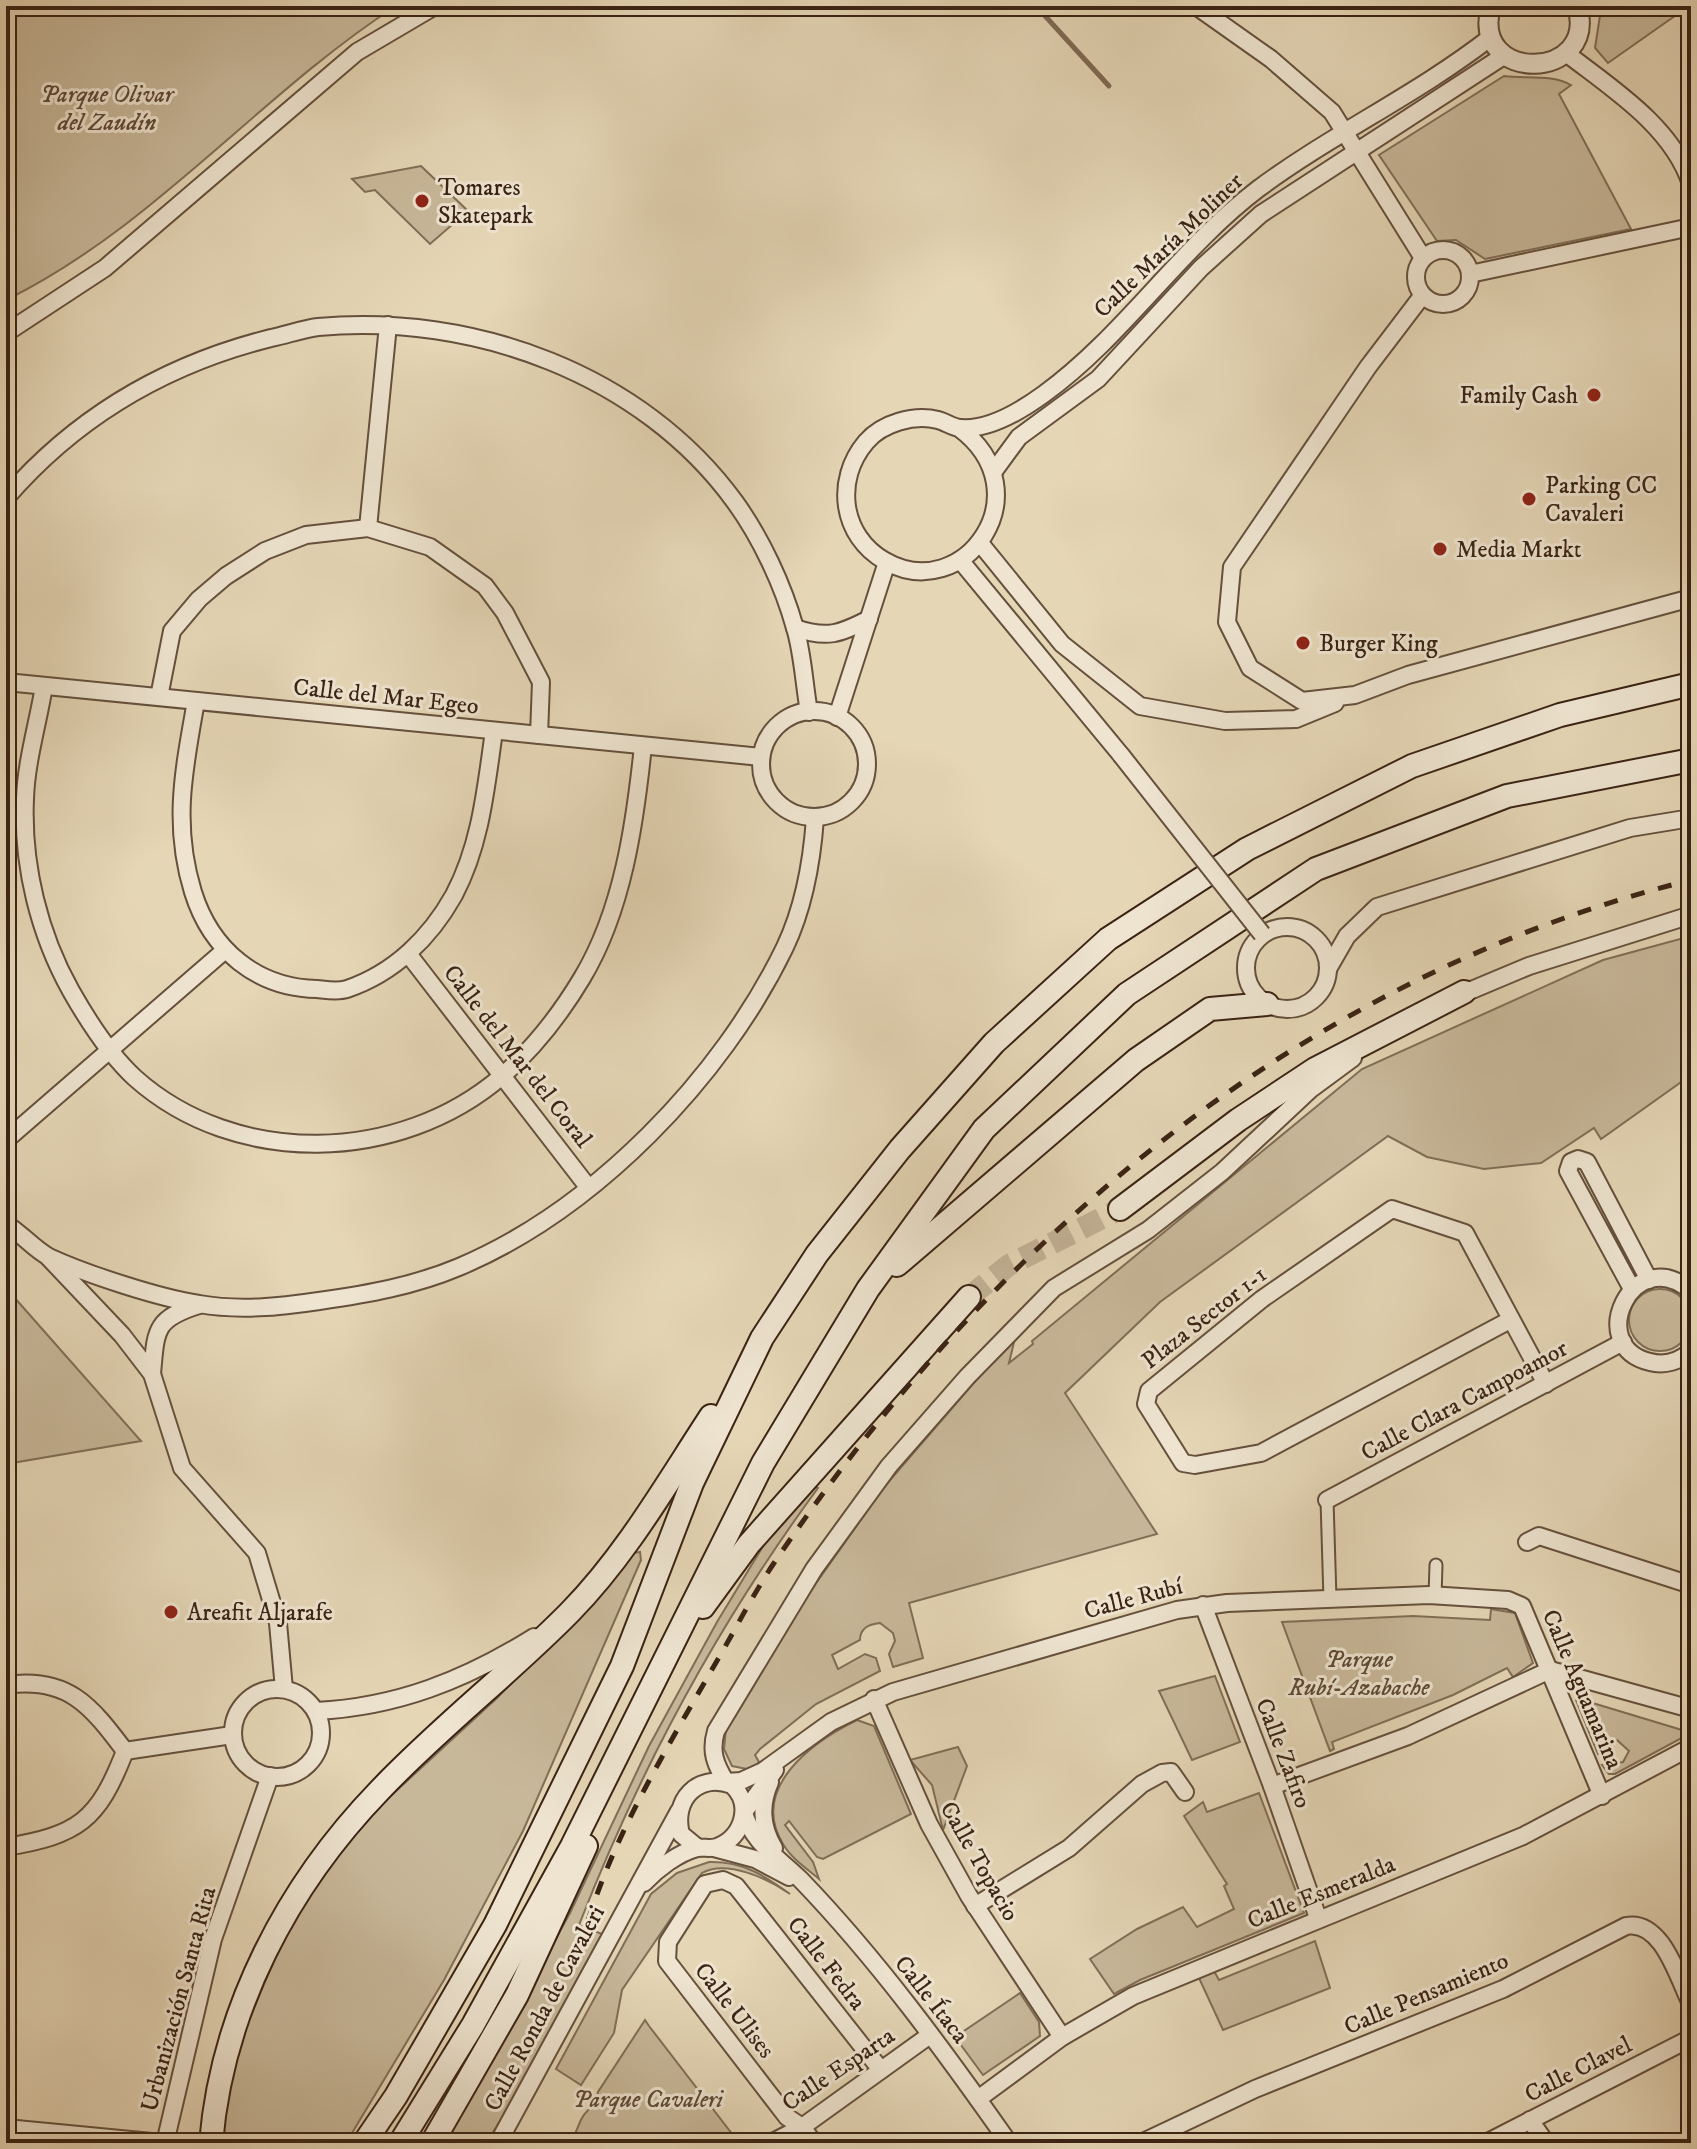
<svg xmlns="http://www.w3.org/2000/svg" width="1697" height="2149" font-family="'IM FELL DW Pica',serif">
	<style>
		.green { fill: #c8b89a; stroke: #816e57; stroke-width: 2 }
		.lines { fill: none; stroke-linecap: round; stroke-linejoin: round }
		.stream { stroke: #7e6a54; stroke-width: 5 }
		.secondary-tunnel { stroke: #c3b296; stroke-width: 22; stroke-dasharray: 22 11; stroke-linecap: butt }
		.pedestrian-casing { stroke: #65503c; stroke-width: 15 }
		.minor-casing { stroke: #65503c; stroke-width: 20 }
		.tertiary-casing { stroke: #65503c; stroke-width: 22 }
		.secondary-casing { stroke: #3a2314; stroke-width: 26 }
		.pedestrian { stroke: #eee4d0; stroke-width: 11 }
		.minor { stroke: #eee4d0; stroke-width: 16 }
		.tertiary { stroke: #eee4d0; stroke-width: 18 }
		.secondary { stroke: #eee4d0; stroke-width: 22 }
		.rail { stroke: #3a2314; stroke-width: 5; stroke-dasharray: 14 14; stroke-linecap: butt }
		.minor-bridge-casing { stroke: #65503c; stroke-width: 20; stroke-linecap: butt }
		.minor-bridge { stroke: #eee4d0; stroke-width: 16 }
		.poi-dot { fill: #8f2418; stroke: #eee4d0; stroke-width: 3 }
		.labels { text-anchor: middle; stroke-width: 6; stroke-linejoin: round; paint-order: stroke }
		.park-label { font-size: 24px; font-style: italic; fill: #5e4836; stroke: #eee4d0 }
		.poi-label { font-size: 24px; fill: #3a2314; stroke: #eee4d0; text-anchor: start }
		.street-label { font-size: 24px; fill: #3a2314; stroke: #eee4d0 }
	</style>
	<rect width="100%" height="100%" fill="#e5d6b6"/>
	<filter id="stains"><feTurbulence type="fractalNoise" baseFrequency=".0025" numOctaves="4"/><feColorMatrix values="0 0 0 0 .2 0 0 0 0 .09 0 0 0 0 .02 0 0 0 .5 -.17"/></filter>
	<radialGradient id="worn" r=".72"><stop offset=".6" stop-color="#630" stop-opacity="0"/><stop offset="1" stop-color="#630" stop-opacity=".3"/></radialGradient>
	<g class="green">
		<path d="M6 6H396C260 94 153 228 6 300Z"/>
		<polygon points="1606,6 1689,6 1608,63 1595,48 1601,9"/>
		<path d="M1504 76C1526 79 1553 74 1571 85L1559 94 1631 229 1485 259 1456 240 1437 241 1379 155Z"/>
		<polygon points="421,166 468,211 430,244 375,190 365,192 352,179"/>
		<path d="M1691 936V1075L1601 1139 1594 1128 1541 1163 1484 1169 1427 1157 1388 1136 1160 1302 1065 1393 1157 1534 909 1603 923 1658 893 1667 889 1654 895 1641 893 1633 880 1623C869 1624 860 1628 860 1640L832 1655 838 1669 865 1654 876 1658 880 1671 816 1704 760 1749 755 1755 759 1762 752 1770 732 1766 724 1749 726 1729 795 1613 884 1487 1016 1334 1009 1363 1033 1344 1032 1341 1362 1069 1603 960Z"/>
		<polygon points="6,1288 141,1441 6,1464"/>
		<circle cx="1660" cy="1320" r="31"/>
		<path d="M814 1486 818 1488C720 1621 639 1771 579 1925L602 1934 499 2123 486 2143H444L570 1913 649 1746 717 1622 768 1538Z"/>
		<polygon points="640,1552 641,1560 523,1831 444,1980 346,2143 221,2143 229,2089 245,2030 280,1945 309,1895 356,1828 497,1698 633,1553"/>
		<polygon points="1491,1609 1515,1613 1533,1663 1513,1677 1507,1668 1453,1695 1332,1742 1334,1749 1330,1751 1282,1622 1413,1616 1490,1620"/>
		<polygon points="1215,1676 1240,1742 1192,1760 1159,1691"/>
		<polygon points="1586,1690 1586,1701 1682,1730 1688,1720 1691,1733 1615,1774 1609,1774 1602,1765 1623,1762 1629,1751 1617,1740 1598,1754 1576,1700 1579,1692"/>
		<path d="M857 1720 874 1726 911 1814 823 1859 817 1857 789 1821 785 1825 813 1862 819 1879C806 1868 791 1858 783 1844 749 1788 812 1742 857 1720Z"/>
		<polygon points="958,1747 967,1766 943,1830 932,1785 910,1760"/>
		<polygon points="1259,1793 1304,1913 1140,1980 1114,1994 1090,1959 1137,1929 1183,1907 1197,1927 1234,1909 1224,1886 1227,1884 1184,1816 1203,1802 1207,1812"/>
		<path d="M709 1862C742 1861 764 1875 790 1894 769 1879 726 1859 702 1873L622 1990 614 2033 581 2085 556 2069 651 1894 677 1873Z"/>
		<polygon points="1315,1941 1330,1988 1223,2030 1199,1978 1214,1971 1219,1980"/>
		<polygon points="1020,1993 1039,2022 1040,2036 983,2075 955,2037"/>
		<path d="M645 2020 649 2026 739 2143H570C582 2125 575 2120 596 2103L598 2092Z"/>
	</g>
	<g class="lines">
		<polyline class="stream" points="1036,6 1109,86"/>
		<polyline class="secondary-tunnel" points="969,1297 1009,1265 1120,1209"/>
		<defs>
			<g id="pedestrian">
				<polyline points="1327,1500 1330,1599"/>
				<polyline points="1435,1596 1436,1565"/>
			</g>
			<g id="minor">
				<polyline points="1196,6 1271,59 1332,112 1423,258"/>
				<path d="M1566 53C1611 88 1672 126 1691 184"/>
				<circle cx="1443" cy="277" r="27"/>
				<polyline points="1470,274 1691,227"/>
				<polyline points="1422,296 1368,367 1232,567 1227,622 1250,668 1302,701 1355,695 1408,675 1691,598"/>
				<polyline points="6,333 105,268 357,52 435,6"/>
				<path d="M959 428C1045 492 964 606 885 561 841 536 834 480 866 442 882 423 914 414 938 420 946 422 953 428 961 428 989 430 1022 410 1044 394 1124 336 1179 249 1258 189 1332 134 1418 94 1491 37"/>
				<polyline points="994,471 1019,437 1098,379 1201,268 1261,214 1505,55"/>
				<path d="M6 498C76 417 167 364 271 338 286 335 303 329 318 327 474 313 642 374 735 502 761 538 783 585 795 628 803 654 804 684 809 712"/>
				<polyline points="368,528 388,325"/>
				<polyline points="980,543 1062,644 1140,706 1225,721 1296,719 1335,703"/>
				<polyline points="960,560 1121,755"/>
				<path d="M795 628C827 639 840 634 869 619"/>
				<polyline points="6,682 761,757"/>
				<path d="M44 686C38 723 26 762 25 799 22 865 39 934 71 991 88 1021 109 1054 135 1078 236 1168 400 1164 502 1076 533 1049 561 1013 582 978 623 910 635 823 643 746"/>
				<polyline points="159,697 172,631 199,599 226,576 265,551 306,535 368,528 430,547 485,586 505,613 541,682 539,735"/>
				<path d="M196 701C184 769 172 824 193 892 211 950 257 988 317 989 327 990 338 992 347 989 394 973 430 938 454 895 481 844 486 787 494 731"/>
				<circle cx="814" cy="764" r="53"/>
				<polyline points="837,717 887,562"/>
				<circle cx="1287" cy="968" r="41"/>
				<polyline points="409,955 588,1187"/>
				<polyline points="1328,969 1347,936 1377,907 1630,828 1691,818"/>
				<polyline points="1455,997 1529,966 1691,915"/>
				<path d="M1353 1058 1311 1089 1222 1172 1148 1230 1054 1288 967 1377 889 1466 814 1569 716 1731C710 1751 715 1764 726 1782L741 1781 763 1771 831 1722 893 1692 1177 1610 1227 1603 1429 1595 1508 1600 1522 1606 1602 1796"/>
				<polyline points="6,1140 224,951"/>
				<path d="M6 1224C21 1233 34 1249 49 1257 86 1274 159 1298 199 1304 239 1311 279 1307 319 1301 368 1294 414 1286 459 1267 594 1210 722 1078 785 947 804 907 812 861 815 818"/>
				<polyline points="49,1258 122,1335 152,1374 182,1468 257,1553 278,1623 284,1689"/>
				<polyline points="1632,1289 1568,1171 1571,1162 1578,1159 1587,1162 1649,1280"/>
				<path d="M1691 1291C1633 1241 1584 1347 1650 1362 1665 1366 1680 1361 1691 1351"/>
				<polyline points="1510,1320 1261,1453 1195,1465 1183,1463 1146,1404 1149,1391 1262,1299 1392,1209 1465,1233 1546,1384"/>
				<path d="M152 1374C156 1330 154 1319 199 1305"/>
				<polyline points="1327,1500 1623,1342"/>
				<polyline points="1527,1542 1539,1536 1691,1585"/>
				<polyline points="1203,1605 1272,1786 1318,1918"/>
				<path d="M6 1685C68 1676 91 1706 125 1751"/>
				<circle cx="277" cy="1733" r="44"/>
				<polyline points="874,1699 929,1824 969,1896 1062,2037"/>
				<path d="M316 1711C397 1707 465 1680 534 1637"/>
				<polyline points="125,1751 232,1735"/>
				<path d="M775 1770 744 1812C751 1842 780 1859 801 1880 878 1960 945 2052 1009 2143"/>
				<path d="M770 1782C760 1805 761 1826 774 1848"/>
				<polyline points="1272,1786 1408,1736 1550,1670 1691,1709"/>
				<path d="M6 1847C78 1835 98 1821 125 1751"/>
				<polyline points="714,1848 755,1859 789,1877"/>
				<path d="M644 1883C657 1869 678 1853 697 1848 704 1847 710 1849 717 1847 743 1838 753 1804 732 1785 697 1772 672 1801 681 1834L698 1848"/>
				<polyline points="975,1906 1069,1848 1142,1784 1162,1773 1171,1772 1185,1792"/>
				<polyline points="978,2099 1062,2037 1133,1996 1523,1836 1691,1747"/>
				<polyline points="1530,2120 1546,2143"/>
				<polyline points="6,2128 162,2143"/>
				<polyline points="165,2143 213,1939 270,1776"/>
				<polyline points="498,2143 679,1811"/>
				<polyline points="771,2143 802,2127 930,2035"/>
				<polyline points="814,2143 802,2127 787,2117 667,1961 668,1942 705,1884 723,1880 736,1886 881,2070"/>
				<path d="M1141 2143 1255 2089 1503 1989 1626 1926C1662 1919 1678 1978 1691 2004"/>
				<polyline points="1486,2143 1691,2038"/>
			</g>
			<path id="tertiary" d="M1491 6C1469 85 1600 81 1577 6"/>
			<g id="secondary">
				<polyline points="1120,1209 1238,1120 1315,1069 1464,992"/>
				<polyline points="897,1265 1136,1060 1210,1009 1267,1004"/>
				<polyline points="703,1607 749,1544 969,1297"/>
				<path d="M211 2143C222 2010 288 1885 380 1790 440 1727 509 1674 570 1612 626 1555 667 1483 711 1416"/>
				<polyline points="364,2143 396,2096 495,1925 622,1666 692,1483 762,1338 817,1254 900,1149 994,1043 1108,939 1247,849 1412,766 1560,715 1691,684"/>
				<polyline points="400,2143 473,2025 572,1846 763,1463 868,1289 984,1129 1127,994 1316,869 1507,796 1691,760"/>
				<polyline points="432,2143 517,1995 586,1846"/>
			</g>
		</defs>
		<use href="#pedestrian" class="pedestrian-casing"/>
		<use href="#minor" class="minor-casing"/>
		<use href="#tertiary" class="tertiary-casing"/>
		<use href="#secondary" class="secondary-casing"/>
		<use href="#pedestrian" class="pedestrian"/>
		<use href="#minor" class="minor"/>
		<use href="#tertiary" class="tertiary"/>
		<use href="#secondary" class="secondary"/>
		<path class="rail" d="M588 1921C616 1831 667 1748 714 1666 734 1632 752 1596 774 1563 994 1237 1303 976 1691 880"/>
		<defs>
			<polyline id="minor-bridge" points="1121,755 1262,934"/>
		</defs>
		<use href="#minor-bridge" class="minor-bridge-casing"/>
		<use href="#minor-bridge" class="minor-bridge"/>
	</g>
	<g class="poi-dot">
		<circle cx="422" cy="201" r="8"/>
		<circle cx="1594" cy="395" r="8"/>
		<circle cx="1529" cy="499" r="8"/>
		<circle cx="1440" cy="549" r="8"/>
		<circle cx="1303" cy="643" r="8"/>
		<circle cx="171" cy="1612" r="8"/>
	</g>
	<g class="labels">
		<g class="park-label">
			<text x="107" y="102">Parque Olivar<tspan x="107" dy="28">del Zaudín</tspan></text>
			<text x="1359" y="1667">Parque<tspan x="1359" dy="28">Rubí-Azabache</tspan></text>
			<text x="648" y="2107">Parque Cavaleri</text>
		</g>
		<g class="poi-label">
			<text x="438" y="195">Tomares<tspan x="438" dy="28">Skatepark</tspan></text>
			<text x="1578" y="403" text-anchor="end">Family Cash</text>
			<text x="1545" y="493">Parking CC<tspan x="1545" dy="28">Cavaleri</tspan></text>
			<text x="1456" y="557">Media Markt</text>
			<text x="1319" y="651">Burger King</text>
			<text x="187" y="1620">Areafit Aljarafe</text>
		</g>
		<g class="street-label">
			<text transform="translate(1168 245) rotate(-44)" y="8">Calle María Moliner</text>
			<text transform="translate(386 696) rotate(6)" y="8">Calle del Mar Egeo</text>
			<text transform="translate(518 1056) rotate(52)" y="8">Calle del Mar del Coral</text>
			<text transform="translate(1204 1317) rotate(-38)" y="8">Plaza Sector 1-1</text>
			<text transform="translate(1464 1400) rotate(-28)" y="8">Calle Clara Campoamor</text>
			<text transform="translate(1133 1598) rotate(-15)" y="8">Calle Rubí</text>
			<text transform="translate(1583 1689) rotate(67)" y="8">Calle Aguamarina</text>
			<text transform="translate(1284 1753) rotate(69)" y="8">Calle Zafiro</text>
			<text transform="translate(980 1861) rotate(60)" y="8">Calle Topacio</text>
			<text transform="translate(1321 1892) rotate(-22)" y="8">Calle Esmeralda</text>
			<text transform="translate(827 1963) rotate(52)" y="8">Calle Fedra</text>
			<text transform="translate(1426 1993) rotate(-23)" y="8">Calle Pensamiento</text>
			<text transform="translate(178 1999) rotate(-75)" y="8">Urbanización Santa Rita</text>
			<text transform="translate(932 1999) rotate(52)" y="8">Calle Ítaca</text>
			<text transform="translate(544 2008) rotate(-62)" y="8">Calle Ronda de Cavaleri</text>
			<text transform="translate(735 2010) rotate(52)" y="8">Calle Ulises</text>
			<text transform="translate(838 2069) rotate(-34)" y="8">Calle Esparta</text>
			<text transform="translate(1578 2069) rotate(-27)" y="8">Calle Clavel</text>
		</g>
	</g>
	<rect width="1697" height="2149" fill="none" stroke="#e5d6b6" stroke-width="32"/>
	<rect x="8" y="8" width="1681" height="2133" fill="none" stroke="#3a2314" stroke-width="4"/>
	<rect x="16" y="16" width="1665" height="2117" fill="none" stroke="#3a2314" stroke-width="2"/>
	<rect width="100%" height="100%" filter="url(#stains)"/>
	<rect width="100%" height="100%" fill="url(#worn)"/>
</svg>
